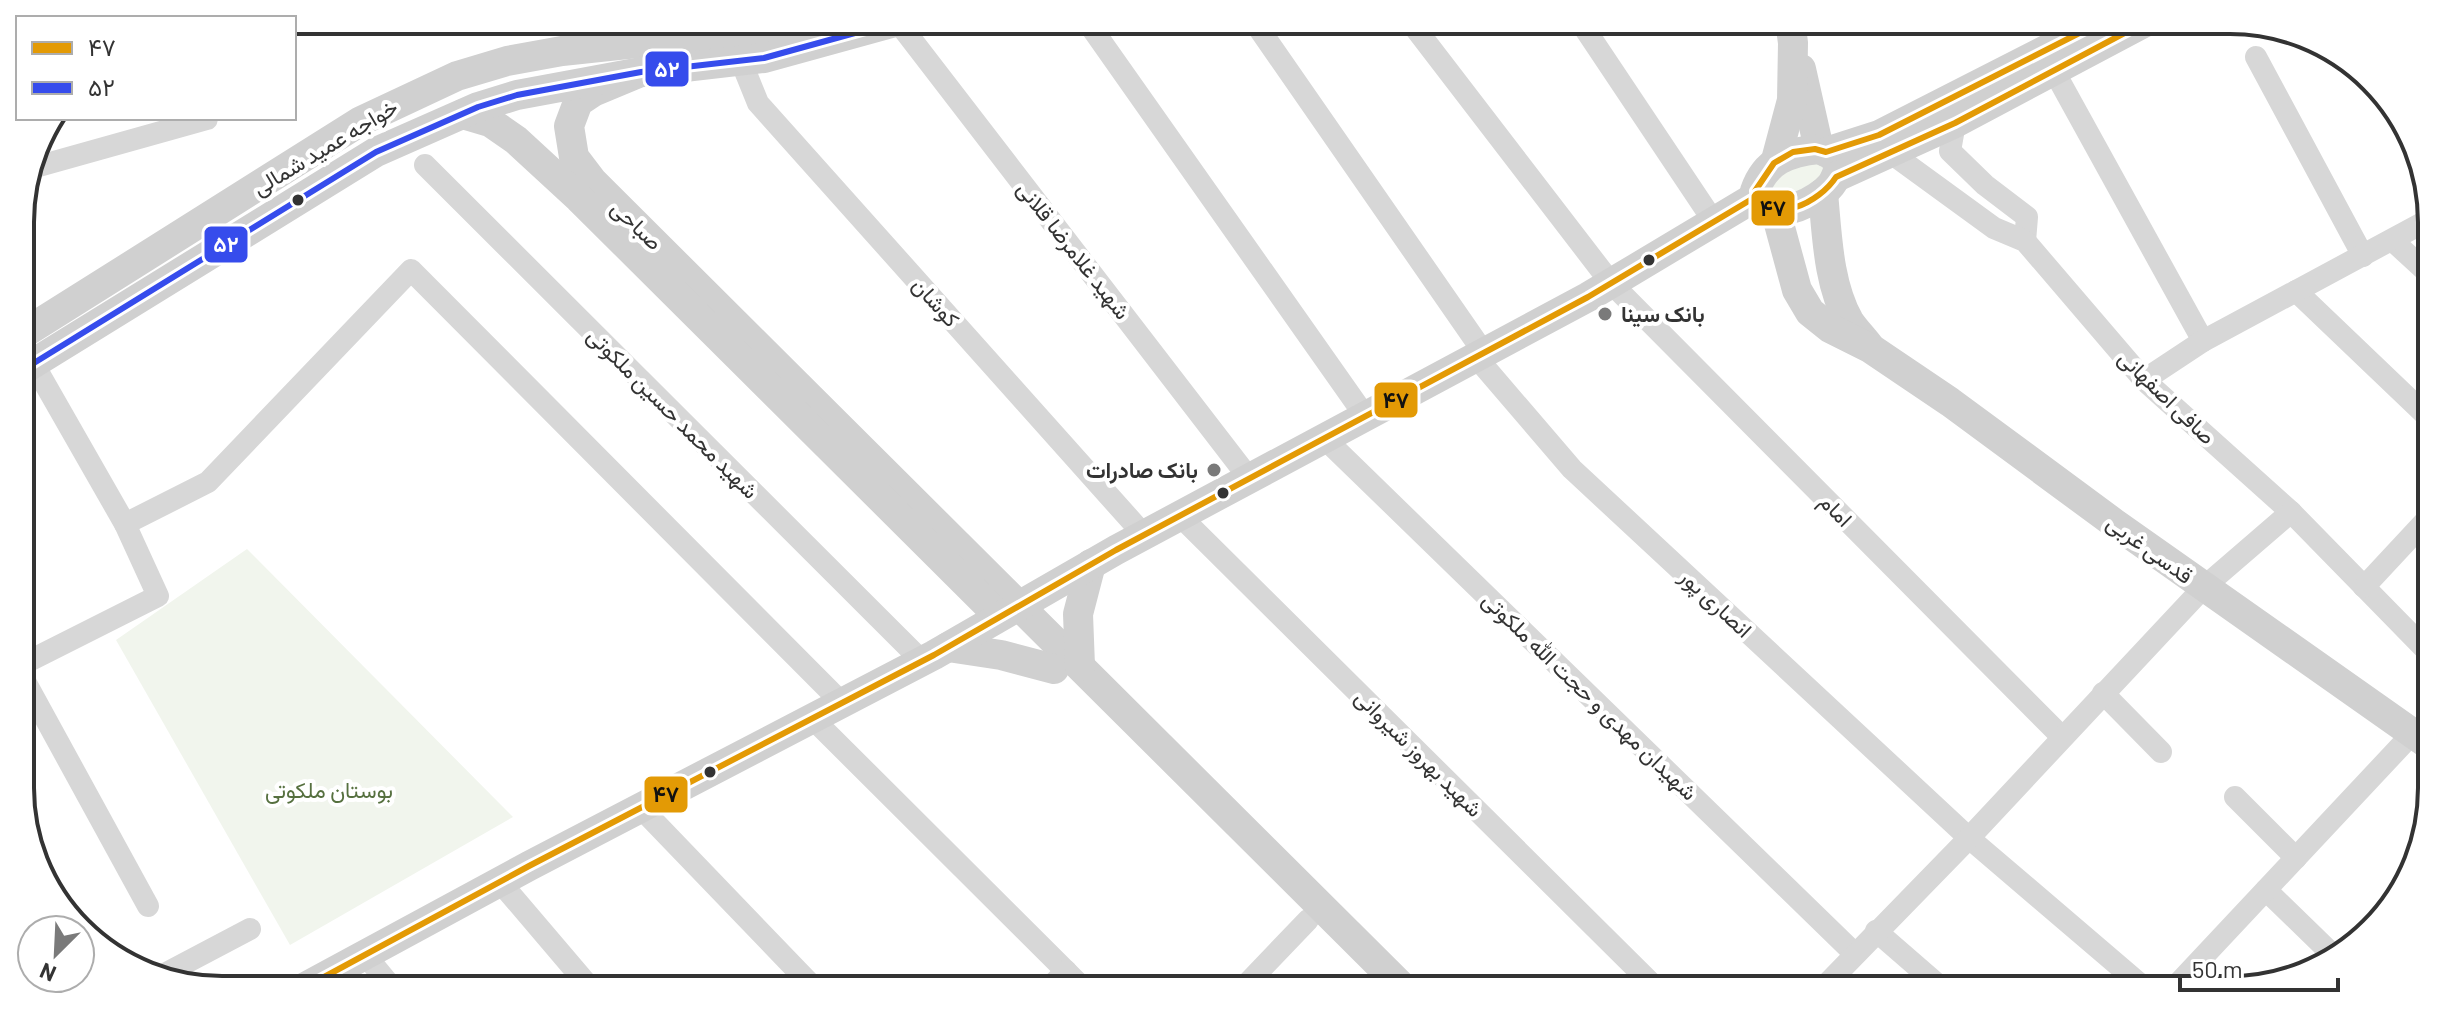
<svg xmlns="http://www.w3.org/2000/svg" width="2452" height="1010" font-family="Barlow,Vazirmatn,sans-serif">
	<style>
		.green { fill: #f1f5ed }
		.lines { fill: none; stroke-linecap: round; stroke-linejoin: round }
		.street { stroke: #d7d7d7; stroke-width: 22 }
		.secondary { stroke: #d0d0d0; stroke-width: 30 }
		.bus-1-casing { stroke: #fff; stroke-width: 12 }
		.bus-2-casing { stroke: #fff; stroke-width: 12 }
		.bus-1 { stroke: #e39a05; stroke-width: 6 }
		.bus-2 { stroke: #364cec; stroke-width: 6 }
		.bus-dot { fill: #333; stroke: #fff; stroke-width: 3 }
		.poi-dot { fill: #7a7a7a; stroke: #fff; stroke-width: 3 }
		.labels { text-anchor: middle; stroke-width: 8; stroke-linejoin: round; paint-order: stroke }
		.street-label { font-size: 22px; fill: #333; stroke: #fff }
		.poi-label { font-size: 22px; font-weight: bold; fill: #333; stroke: #fff; text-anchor: start }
		.park-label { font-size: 22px; fill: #56703f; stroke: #fff }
		.rim { fill: none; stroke: #333; stroke-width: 4 }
		.line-badge { stroke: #fff; stroke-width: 3 }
		.badge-label { font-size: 22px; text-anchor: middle; font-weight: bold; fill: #fff }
		.pale-badge-label { font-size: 22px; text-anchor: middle; font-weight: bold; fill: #111 }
	</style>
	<rect width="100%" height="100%" fill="#fff"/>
	<g class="green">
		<polygon points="1823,162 1828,175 1807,192 1771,199 1766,181 1785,166"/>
		<polygon points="247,549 513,817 290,945 116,640"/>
	</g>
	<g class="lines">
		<g class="street">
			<polyline points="1086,20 1365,416"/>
			<polyline points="1253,20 1484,353"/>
			<polyline points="1409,20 1611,283 2062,737"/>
			<polyline points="1579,20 1714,222"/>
			<polyline points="898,22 1249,478"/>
			<polyline points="2256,57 2363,256"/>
			<polyline points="741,61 758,103 1144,535"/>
			<polyline points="2054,71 2203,341"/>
			<polyline points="1955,123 1950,151 1985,185 2027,217 2025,241"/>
			<polyline points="1891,153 1994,228 2025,241 2144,380 2291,512 2432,656"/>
			<polyline points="425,165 922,661"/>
			<polyline points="32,168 207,119"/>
			<polyline points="2392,240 2430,275"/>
			<polyline points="2296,291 2431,420"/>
			<polyline points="1476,357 1572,469 1969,838 2147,990"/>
			<polyline points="2144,380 2203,341 2430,219"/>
			<polyline points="1324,438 1855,954"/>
			<polyline points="1180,516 1658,990"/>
			<polyline points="125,524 208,482 411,270 842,703"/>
			<polyline points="2364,587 2431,515"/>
			<polyline points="21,665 158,596 125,524 33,363"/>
			<polyline points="21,674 148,906"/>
			<polyline points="2103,693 2161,752"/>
			<polyline points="813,719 1085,990"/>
			<polyline points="2235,797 2296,858"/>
			<polyline points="640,807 816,990"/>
			<polyline points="500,882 592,990"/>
			<polyline points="2266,890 2336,958"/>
			<polyline points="1876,931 1944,990"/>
			<polyline points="366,956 394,990"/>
			<polyline points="159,977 250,929"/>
			<polyline points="1047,990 1066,971"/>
			<polyline points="1241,990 1308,920"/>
			<polyline points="1821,990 1969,838 2204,587 2291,512"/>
			<polyline points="2172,990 2412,734"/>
		</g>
		<g class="secondary">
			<polyline points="1801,69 1819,149"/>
			<polyline points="641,72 593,92 578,102 569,126 574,157 593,182 1405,990"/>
			<polyline points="463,114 490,122 516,140 579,198 990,607"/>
			<path d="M1819 149 1834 156 1839 168C1837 174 1835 180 1831 185 1818 201 1779 221 1761 203 1757 200 1757 195 1755 191 1765 161 1788 152 1819 149Z"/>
			<polyline points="1826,152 1879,135 2105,20"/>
			<polyline points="1776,160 1792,100 1793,43 1790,20"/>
			<polyline points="1836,177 1955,123 2149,20"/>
			<path d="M1823 193C1827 234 1828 284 1849 321 1855 330 1863 338 1869 346"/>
			<polyline points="1775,209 1797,290 1810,312 1830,328 1870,348 1950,402 2114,523 2432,747"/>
			<polyline points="21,335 361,121 457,76 507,61 562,51 759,30 802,20"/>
			<polyline points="21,371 376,152 478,107 517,95 641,72 764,58 902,20"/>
			<polyline points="948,647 1001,655 1054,669"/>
			<polyline points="1080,666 1078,614 1091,564"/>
			<polyline points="300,990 529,866 934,655 1116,550 1588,297 1757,196"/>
		</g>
		<defs>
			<g id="bus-1">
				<path d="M2105 20 1879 135 1826 152 1815 149 1793 152 1774 163 1755 191C1771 228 1820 202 1836 177L1955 123 2149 20"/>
				<polyline points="300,990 529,866 934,655 1116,550 1588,297 1757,196"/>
			</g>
			<polyline id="bus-2" points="21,371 376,152 478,107 517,95 641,72 764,58 902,20"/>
		</defs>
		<use href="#bus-1" class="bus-1-casing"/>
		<use href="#bus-2" class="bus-2-casing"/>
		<use href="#bus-1" class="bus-1"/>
		<use href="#bus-2" class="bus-2"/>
	</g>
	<g class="bus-dot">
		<circle cx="298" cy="200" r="7"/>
		<circle cx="1649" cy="260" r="7"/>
		<circle cx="1223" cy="493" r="7"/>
		<circle cx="710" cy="772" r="7"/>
	</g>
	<g class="poi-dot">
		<circle cx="1605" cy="314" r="8"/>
		<circle cx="1214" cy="470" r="8"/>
	</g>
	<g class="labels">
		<g class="street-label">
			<text transform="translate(325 147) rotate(-31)" y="8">خواجه عمید شمالی</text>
			<text transform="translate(637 225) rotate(44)" y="8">صباحی</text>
			<text transform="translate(1074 250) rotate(52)" y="8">شهید غلامرضا قلانی</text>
			<text transform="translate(936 302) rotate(48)" y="8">کوشان</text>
			<text transform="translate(2167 397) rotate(44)" y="8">صافی اصفهانی</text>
			<text transform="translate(673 413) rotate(45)" y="8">شهید محمد حسین ملکوتی</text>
			<text transform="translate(1836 510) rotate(45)" y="8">امام</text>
			<text transform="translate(2150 549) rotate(36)" y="8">قدسی غربی</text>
			<text transform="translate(1716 603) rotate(43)" y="8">انصاری پور</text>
			<text transform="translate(1590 696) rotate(44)" y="8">شهیدان مهدی و حجت الله ملکوتی</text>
			<text transform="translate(1419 753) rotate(45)" y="8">شهید بهروز شیروانی</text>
		</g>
		<g class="poi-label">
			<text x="1621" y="322">بانک سینا</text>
			<text x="1198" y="478" text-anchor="end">بانک صادرات</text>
		</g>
		<g class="park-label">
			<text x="329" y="798">بوستان ملکوتی</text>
		</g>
	</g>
	<path d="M0 0H2452V1010H0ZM222 34H2230A188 188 0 0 1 2418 222V788A188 188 0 0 1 2230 976H222A188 188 0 0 1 34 788V222A188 188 0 0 1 222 34Z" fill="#fff" fill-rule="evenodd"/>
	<path class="rim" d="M222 34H2230A188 188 0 0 1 2418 222V788A188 188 0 0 1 2230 976H222A188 188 0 0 1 34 788V222A188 188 0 0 1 222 34Z"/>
	<g class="line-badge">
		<rect x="644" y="50" width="46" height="38" rx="8" fill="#364cec"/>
		<rect x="1750" y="189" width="46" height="38" rx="8" fill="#e39a05"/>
		<rect x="203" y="225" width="46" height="39" rx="8" fill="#364cec"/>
		<rect x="1373" y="381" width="46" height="38" rx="8" fill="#e39a05"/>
		<rect x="643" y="775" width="46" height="39" rx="8" fill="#e39a05"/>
	</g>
	<g class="badge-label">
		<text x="667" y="77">۵۲</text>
		<text x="226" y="252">۵۲</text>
	</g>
	<g class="pale-badge-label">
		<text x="1773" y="216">۴۷</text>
		<text x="1396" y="408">۴۷</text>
		<text x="666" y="802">۴۷</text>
	</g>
	<rect x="16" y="16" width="280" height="104" fill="#ffffff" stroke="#adadad" stroke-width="2"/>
	<rect x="32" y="42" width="40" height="12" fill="#e39a05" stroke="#adadad" stroke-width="2"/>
	<text x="88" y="56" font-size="24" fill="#333333">۴۷</text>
	<rect x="32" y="82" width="40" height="12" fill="#364cec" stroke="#adadad" stroke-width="2"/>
	<text x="88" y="96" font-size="24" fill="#333333">۵۲</text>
	<g transform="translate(56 954) rotate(204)"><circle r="38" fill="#ffffff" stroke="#adadad" stroke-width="2"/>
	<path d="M0-6L14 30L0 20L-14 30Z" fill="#7a7a7a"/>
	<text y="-12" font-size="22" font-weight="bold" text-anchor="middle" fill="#333333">N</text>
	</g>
	<path d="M2180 978v12h158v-12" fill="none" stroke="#333333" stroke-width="4"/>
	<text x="2192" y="978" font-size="24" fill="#333333" stroke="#ffffff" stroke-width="6" paint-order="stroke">50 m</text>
</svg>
